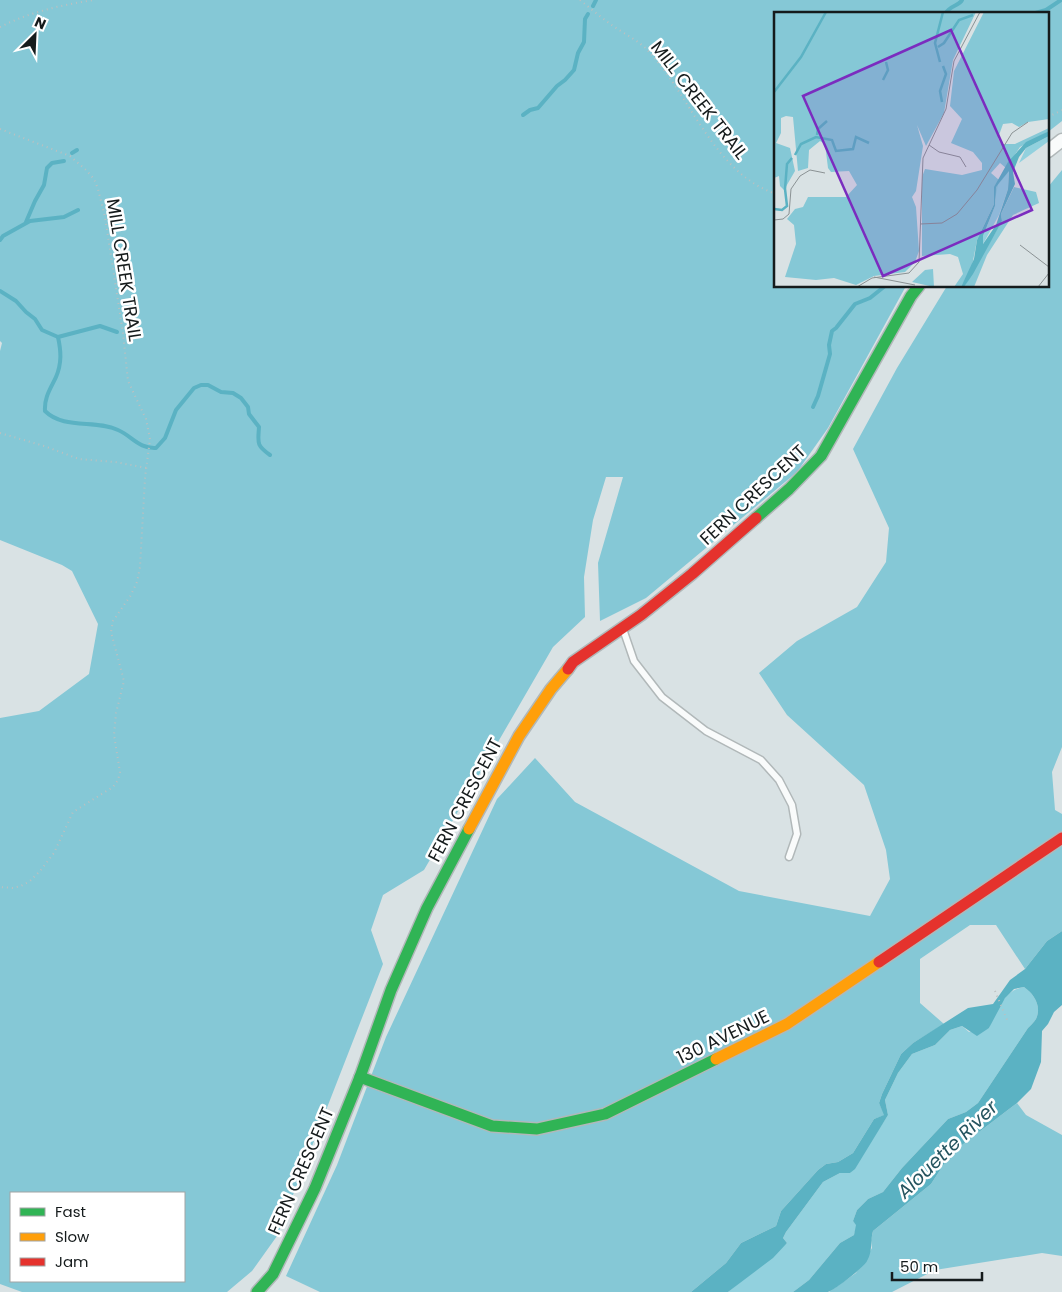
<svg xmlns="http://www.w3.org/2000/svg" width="1062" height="1292" font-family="Poppins,sans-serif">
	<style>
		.green { fill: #92d1de }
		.forest { fill: #85c8d6; fill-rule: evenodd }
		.water { fill: #5bb2c3 }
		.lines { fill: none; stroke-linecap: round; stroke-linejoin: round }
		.stream { stroke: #5bb2c3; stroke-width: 4 }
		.lane-casing { stroke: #b1b8b9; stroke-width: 9 }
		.street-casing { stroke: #b1b8b9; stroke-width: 15 }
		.fast-casing { stroke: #b1b8b9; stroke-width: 14 }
		.slow-casing { stroke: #b1b8b9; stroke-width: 14 }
		.jam-casing { stroke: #b1b8b9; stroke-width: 14 }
		.path { stroke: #bcc0c0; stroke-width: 2; stroke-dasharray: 1 4; stroke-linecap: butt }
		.lane { stroke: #f9fbfb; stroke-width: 6 }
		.street { stroke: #f9fbfb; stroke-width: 12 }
		.fast { stroke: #30b455; stroke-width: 11 }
		.slow { stroke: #ff9f0a; stroke-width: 11 }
		.jam { stroke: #e5322d; stroke-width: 11 }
		.labels { text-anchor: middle; stroke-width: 5; stroke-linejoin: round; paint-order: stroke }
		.street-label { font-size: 18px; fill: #151b1c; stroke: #fff }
		.water-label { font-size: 19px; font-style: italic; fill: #25545f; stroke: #fff }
		.inset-river { fill: none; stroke: #5bb2c3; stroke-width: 2.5 }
		.inset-road { fill: none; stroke: #8b9294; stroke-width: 1 }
		.view { fill: #7b2cbf; fill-opacity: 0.15; stroke: #7b2cbf; stroke-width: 2.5 }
		.inset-edge { fill: none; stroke: #151b1c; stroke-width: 2.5 }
	</style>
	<rect width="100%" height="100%" fill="#d9e2e4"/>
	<path class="green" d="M1024 987C1034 994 1042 1006 1036 1019 1034 1022 1030 1026 1028 1028L978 1103 966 1112 948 1119 902 1168 883 1192 868 1199 857 1210 853 1221 857 1225 854 1235 840 1243 809 1280 793 1292H728L787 1243 783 1238 786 1232 823 1182 840 1173H850L888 1115 885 1100 898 1073 912 1054 935 1045 950 1030 962 1026 969 1032 989 1028C996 1011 1004 990 1024 987Z"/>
	<g class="forest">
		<path d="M0 0H1062V121L1048 132V14H776V286H906L828 428 797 472 646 598 600 621 598 563 623 477H606L593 520 584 577 585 617 553 647 424 870 383 895 371 930 383 964 277 1236 252 1271 227 1292H22L0 1284V718L39 711 89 674 98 624 72 571 62 565 0 540V351L2 343 0 341ZM11 1193H184V1281H11Z"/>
		<polygon points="1062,170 1062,747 1052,772 1055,810 1062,814 1062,931 1047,941 1025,969 996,925 970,925 920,959 920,1003 944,1024 913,1043 901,1054 882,1094 879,1103 885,1115 874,1119 853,1153 838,1162 826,1164 818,1170 781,1211 776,1226 741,1243 726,1263 691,1292 320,1292 286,1276 337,1165 386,1037 497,799 535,758 575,802 739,891 870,916 890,879 886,850 864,785 787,715 759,673 797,641 857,607 886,562 889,528 853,449 897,368 947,286 1048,286 1048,187"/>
		<polygon points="1017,1103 1026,1115 1062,1135 1062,1256 1042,1253 935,1270 892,1292 829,1292 856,1273 872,1248 871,1240 873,1231 931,1184 946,1161 962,1145"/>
	</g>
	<path class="water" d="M1062 931V1005L1054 1012 1048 1024 1042 1031 1041 1062 1031 1089 1017 1103 962 1145 946 1161 931 1184 873 1231C870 1241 873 1251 867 1261 864 1267 835 1290 828 1292 819 1292 802 1292 793 1292L809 1280 840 1243 854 1235 856 1225 853 1221 857 1210 868 1199 883 1192 902 1168 948 1119 966 1112 978 1103 1028 1028C1030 1026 1034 1022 1036 1019 1042 1006 1034 994 1024 987L1014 989 1005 998 989 1028 977 1036 962 1026 950 1030 935 1045 912 1054 898 1073 885 1100 888 1115 855 1169 850 1173H840L823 1182 786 1232 783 1238 787 1243 773 1258 728 1292H691L726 1263 741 1243 776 1226 781 1211 818 1170 826 1164 838 1162 853 1153 874 1119 884 1115 879 1103 882 1094 901 1054 913 1043 968 1008 993 1004 1010 980 1025 969 1047 941Z"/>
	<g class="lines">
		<g class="stream">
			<polyline points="593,6 596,0"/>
			<path d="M945 14C950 5 959 6 962 0"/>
			<polyline points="1032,14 1046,10 1061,0"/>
			<polyline points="523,115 530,110 538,108 557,86 565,80 574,70 578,53 584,42 585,19 588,14"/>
			<polyline points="72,153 77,150"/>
			<polyline points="26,222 35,201 44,185 47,168 52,163 64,161"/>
			<polyline points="0,240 3,236 30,221 64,217 78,210"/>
			<path d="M0 291 16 301 26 312 35 319 42 330 58 337C61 351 62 363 56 377 51 388 44 397 45 411 64 430 96 419 118 430 132 436 139 449 156 448L165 438 176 410 194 388 201 385H208L221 392 233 393 241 398 248 407 249 414 259 427C258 443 256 445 270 455"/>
			<polyline points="129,336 132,337"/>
			<polyline points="58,337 100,326 117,332"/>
			<polyline points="813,407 818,396 830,354 829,345 832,331 836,328 855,304 870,298 885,286"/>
		</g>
		<defs>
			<polyline id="lane" points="623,629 634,661 662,697 706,731 761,760 779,780 792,805 797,834 789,857"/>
			<polyline id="street" points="1048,151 1062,140"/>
			<g id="fast">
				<polyline points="756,518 789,489 821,456 911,296 919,286"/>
				<polyline points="360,1077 492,1126 537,1129 605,1114 716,1059"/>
				<polyline points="257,1292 273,1274 315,1188 360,1077 391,990 427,908 469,829"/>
			</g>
			<g id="slow">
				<polyline points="469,829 519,736 551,689 568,669"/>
				<polyline points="716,1059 787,1024 879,962"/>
			</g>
			<g id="jam">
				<polyline points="568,669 573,662 641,615 692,574 756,518"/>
				<polyline points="879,962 1062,838"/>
			</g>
		</defs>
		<use href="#lane" class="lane-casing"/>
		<use href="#street" class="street-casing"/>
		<use href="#fast" class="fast-casing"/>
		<use href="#slow" class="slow-casing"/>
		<use href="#jam" class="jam-casing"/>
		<g class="path">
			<path d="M580 0C591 9 602 18 613 26 626 35 640 41 650 53 691 97 714 173 776 194"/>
			<path d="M0 27C30 12 61 5 94 0"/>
			<polyline points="1048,117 1062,110"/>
			<polyline points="0,129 70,156 86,170 94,179 98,189 105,217 123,333 128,381 146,419 150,439 145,478 140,567 137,582 131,595 113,621 111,632 124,681 116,713 114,735 120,772 118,780 113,787 73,812 54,853 40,871 30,881 21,886 13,888 0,887"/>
			<polyline points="0,433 44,446 79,459 115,462 147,468"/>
			<polyline points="995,991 1008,1022"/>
		</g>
		<use href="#lane" class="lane"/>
		<use href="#street" class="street"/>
		<use href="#fast" class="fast"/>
		<use href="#slow" class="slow"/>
		<use href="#jam" class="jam"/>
	</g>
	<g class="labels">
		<g class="street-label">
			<text transform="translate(699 100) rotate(52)" y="6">MILL CREEK TRAIL</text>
			<text transform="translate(124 270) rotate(81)" y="6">MILL CREEK TRAIL</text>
			<text transform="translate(753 495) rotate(-43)" y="6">FERN CRESCENT</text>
			<text transform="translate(465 800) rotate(-62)" y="6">FERN CRESCENT</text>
			<text transform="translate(723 1037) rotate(-26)" y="6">130 AVENUE</text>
			<text transform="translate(301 1171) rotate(-66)" y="6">FERN CRESCENT</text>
		</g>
		<g class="water-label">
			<text transform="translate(947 1149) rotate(-44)" y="7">Alouette River</text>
		</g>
	</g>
	<g transform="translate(774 12)">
		<rect width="275" height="275" fill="#d9e2e4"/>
		<path d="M275 124V129L245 151 252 136ZM235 158 234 177 225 203 209 232V224L221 194 222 175Z" fill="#92d1de"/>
		<path d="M0 0H202L179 48 170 101 152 134 143 113 149 134 142 179 138 185 142 195 145 239 141 250 131 260 100 264 82 273 60 266 42 268 11 265 22 232 20 213 13 207 21 197 29 195 34 185H72L83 173 75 159 57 160 54 156 51 132 46 129 35 138 34 156 24 159 19 105 12 104 7 106V121L2 131 16 136 21 159 10 178 6 174 5 164 0 166ZM210 0H275V107L254 110 245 115 238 111 229 112 224 126 227 132H241L275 116V119L246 135 232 156 226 151 217 161 225 168 220 192 203 228 198 254 187 275H180L189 262 184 245 176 242 148 244V165L151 157 188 163 208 158V151L199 140 177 131 188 107 176 94 180 59ZM240 175 262 180 265 191 239 203 213 243 200 275H190L228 209 227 202ZM159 257 160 275 138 270 151 258Z" fill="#85c8d6"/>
		<path d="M275 119V124L252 136 245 145 239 160 241 172 227 202 228 209 199 262 190 275H187L200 247 203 228 220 192V175L234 150 252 130ZM235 159 234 177 222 213 209 232V224L221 194 222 175Z" fill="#5bb2c3" fill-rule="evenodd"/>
		<path class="inset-river" d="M164 35 170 31 185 8 199 3M166 50 161 31 169 0M109 68 114 58 112 50M0 80 27 45 52 0M168 90 166 79 172 62 169 54M43 123 44 117 53 109M21 143 27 132 42 125 58 128 62 139 79 137 82 125 95 131M0 197 8 198 13 194 11 177 13 152 18 146"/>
		<path class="inset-road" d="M155 133 165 140 186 145 192 155M0 208 9 207 15 202 17 177 26 164 36 158 51 161M146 212 168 211 183 202 203 178 238 121 254 110M246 233 275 255M100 265 141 273M83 275 98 266 135 261 145 250 149 146 172 97 180 49 206 0M264 275 275 261"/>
		<path class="view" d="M177 18 258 198 109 264 29 84Z"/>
		<rect width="275" height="275" class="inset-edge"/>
	</g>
	<rect x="10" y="1192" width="175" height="90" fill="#ffffff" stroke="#a1a4a4"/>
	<rect x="20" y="1208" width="25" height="8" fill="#30b455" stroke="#a1a4a4"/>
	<text x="55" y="1217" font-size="15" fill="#151b1c">Fast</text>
	<rect x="20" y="1233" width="25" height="8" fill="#ff9f0a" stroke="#a1a4a4"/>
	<text x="55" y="1242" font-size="15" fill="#151b1c">Slow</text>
	<rect x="20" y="1258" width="25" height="8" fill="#e5322d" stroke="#a1a4a4"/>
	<text x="55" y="1267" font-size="15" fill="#151b1c">Jam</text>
	<g transform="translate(35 35) rotate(24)" stroke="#ffffff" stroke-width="4" paint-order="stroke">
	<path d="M0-4L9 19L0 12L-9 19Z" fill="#151b1c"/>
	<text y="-8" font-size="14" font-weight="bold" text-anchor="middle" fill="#151b1c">N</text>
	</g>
	<path d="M892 1272v8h90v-8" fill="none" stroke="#151b1c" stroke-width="2.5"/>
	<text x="900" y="1272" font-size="15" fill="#151b1c" stroke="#ffffff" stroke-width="4" paint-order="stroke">50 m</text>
</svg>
